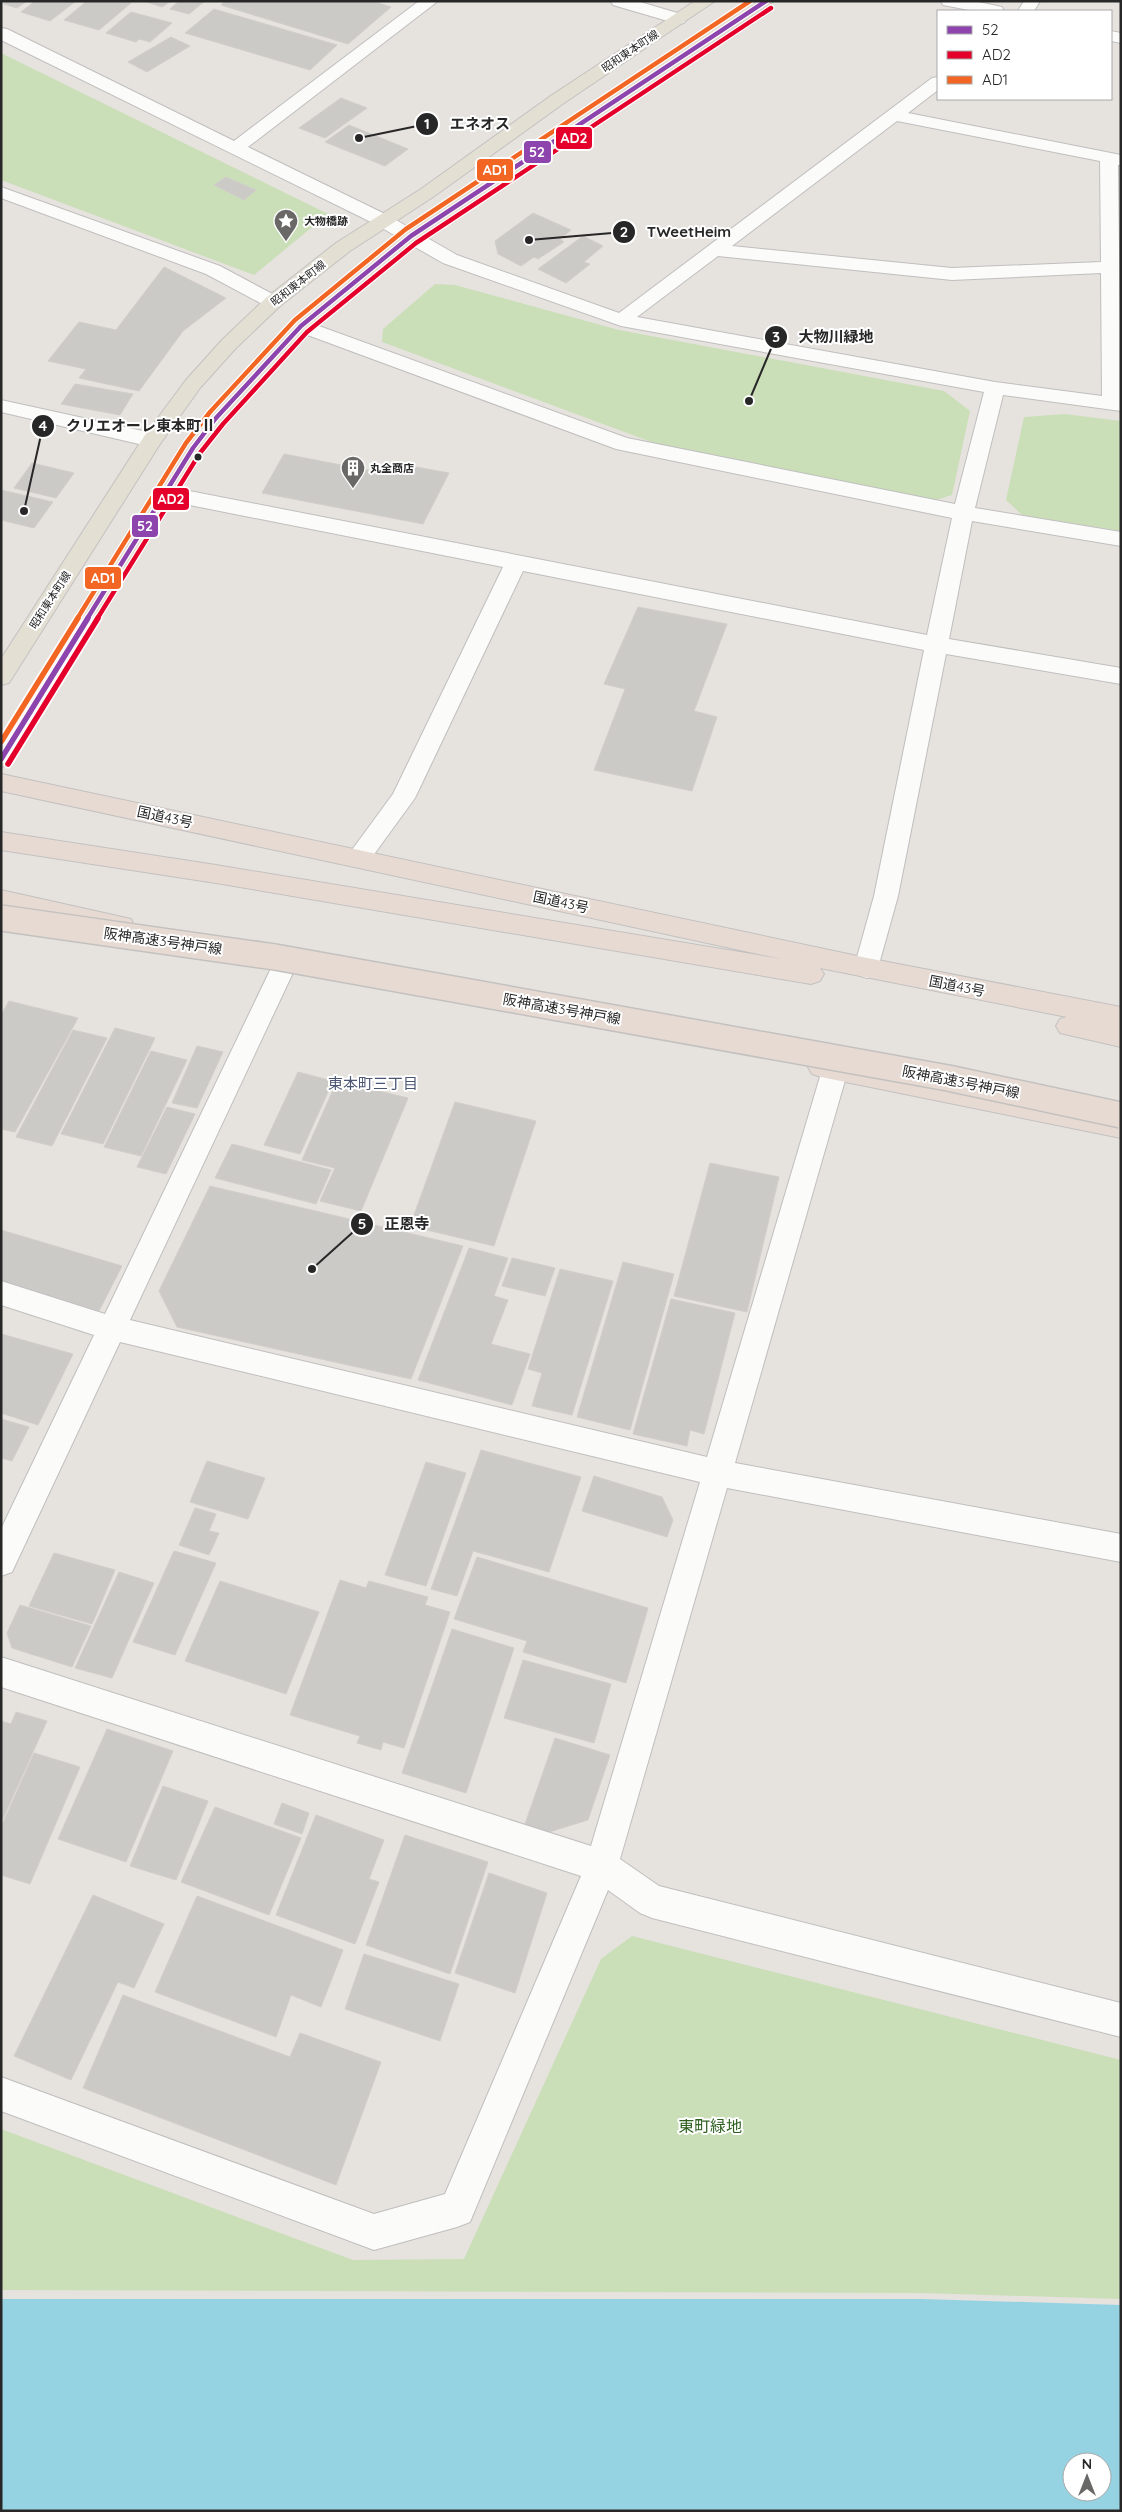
<svg xmlns="http://www.w3.org/2000/svg" width="1122" height="2512" font-family="Quicksand,'Noto Sans JP',sans-serif">
	<style>
		.green { fill: #cadfb8 }
		.water { fill: #95d3e3; fill-rule: evenodd }
		.building { fill: #cccac7; stroke: #d1ceca }
		.lines { fill: none; stroke-linecap: round; stroke-linejoin: round }
		.minor-casing { stroke: #c0bebf; stroke-width: 2 }
		.major-casing { stroke: #c3c1c0; stroke-width: 2 }
		.highway-casing { stroke: #c3c1c0; stroke-width: 2 }
		.minor { fill: #fbfbfa; fill-rule: evenodd }
		.major { fill: #e4dfd3; fill-rule: evenodd }
		.highway { fill: #e6dad3; fill-rule: evenodd }
		.highway-bridge-casing { stroke: #c3c1c0; stroke-width: 28; stroke-linecap: butt }
		.highway-bridge { stroke: #e6dad3; stroke-width: 25 }
		.bus-1-far1-casing { stroke: #fff; stroke-width: 7 }
		.bus-1-casing { stroke: #fff; stroke-width: 9 }
		.bus-2-far1-casing { stroke: #fff; stroke-width: 7 }
		.bus-2-casing { stroke: #fff; stroke-width: 9 }
		.bus-3-far1-casing { stroke: #fff; stroke-width: 7 }
		.bus-3-casing { stroke: #fff; stroke-width: 9 }
		.bus-1-far1 { stroke: #8e44ad; stroke-width: 4.5 }
		.bus-1 { stroke: #8e44ad; stroke-width: 5.5 }
		.bus-2-far1 { stroke: #e4002b; stroke-width: 4.5 }
		.bus-2 { stroke: #e4002b; stroke-width: 5.5 }
		.bus-3-far1 { stroke: #f26522; stroke-width: 4.5 }
		.bus-3 { stroke: #f26522; stroke-width: 5.5 }
		.bus-dot { fill: #272727; stroke: #fff; stroke-width: 2 }
		.labels { text-anchor: middle; stroke-width: 4; stroke-linejoin: round; paint-order: stroke }
		.far-street-label { font-size: 11px; fill: #272727; stroke: #fff }
		.far-poi-label { font-size: 11px; font-weight: bold; fill: #272727; stroke: #fff; text-anchor: start }
		.street-label { font-size: 14px; fill: #272727; stroke: #fff }
		.neighbourhood-label { font-size: 15px; fill: #4b5574; stroke: #fff }
		.near-park-label { font-size: 16px; fill: #2e5e1e; stroke: #fff }
		.leader { fill: none; stroke: #272727; stroke-width: 2 }
		.callout-dot { fill: #272727; stroke: #fff; stroke-width: 2 }
		.mark-label { font-size: 15px; text-anchor: middle; font-weight: bold; fill: #fff }
		.callout-label { font-size: 15px; text-anchor: middle; font-weight: bold; fill: #272727; stroke: #fff; stroke-width: 4; stroke-linejoin: round; paint-order: stroke }
		.line-badge { stroke: #fff; stroke-width: 2 }
		.badge-label { font-size: 14px; text-anchor: middle; font-weight: bold; fill: #fff }
	</style>
	<rect width="100%" height="100%" fill="#e6e2de"/>
	<g class="green">
		<polygon points="1,53 328,214 254,275 1,180"/>
		<polygon points="435,284 455,285 619,330 944,391 970,411 952,495 936,500 654,443 382,342 383,329"/>
		<polygon points="1065,414 1121,421 1121,531 1022,515 1006,500 1024,417"/>
		<polygon points="632,1936 1121,2060 1121,2299 922,2293 1,2290 1,2129 353,2260 464,2259 601,1959"/>
	</g>
	<path class="water" d="M1 2299H922L1121 2305V2511H1ZM1072 2462H1102V2492H1072Z"/>
	<g class="building">
		<polygon points="8,1 27,1 17,8 4,4"/>
		<polygon points="35,1 76,1 50,21 21,12"/>
		<polygon points="87,1 125,1 131,3 99,30 64,20"/>
		<polygon points="144,1 171,1 162,7"/>
		<polygon points="179,1 205,1 189,14 170,9"/>
		<polygon points="225,1 372,1 391,7 348,44 221,5"/>
		<polygon points="214,9 337,45 310,70 185,33"/>
		<polygon points="131,12 172,23 150,42 139,39 136,42 106,33"/>
		<polygon points="171,37 190,46 147,72 128,62"/>
		<polygon points="341,98 367,108 325,138 299,128"/>
		<polygon points="349,125 408,149 385,166 325,142"/>
		<polygon points="226,177 256,190 244,200 214,185"/>
		<polygon points="533,213 571,230 560,239 564,242 538,259 534,257 521,266 498,254 495,241"/>
		<polygon points="583,236 603,246 584,262 590,264 566,283 538,269"/>
		<polygon points="164,267 226,298 183,331 139,391 79,378 86,369 48,361 79,322 116,330"/>
		<polygon points="75,384 133,394 120,415 61,404"/>
		<polygon points="284,454 388,474 394,463 449,473 423,524 262,493"/>
		<polygon points="32,463 74,473 56,498 14,488"/>
		<polygon points="1,490 53,502 34,528 1,520"/>
		<polygon points="638,607 727,624 694,711 717,717 692,791 594,770 625,689 604,684"/>
		<polygon points="9,1001 78,1018 15,1132 1,1129 1,1015"/>
		<polygon points="115,1028 155,1038 103,1144 61,1134"/>
		<polygon points="73,1030 107,1038 52,1146 16,1137"/>
		<polygon points="197,1046 223,1052 197,1108 172,1103"/>
		<polygon points="151,1051 187,1060 141,1156 104,1147"/>
		<polygon points="298,1072 333,1081 300,1154 264,1145"/>
		<polygon points="337,1081 408,1098 361,1211 320,1201 335,1168 302,1160"/>
		<polygon points="455,1102 536,1121 494,1246 410,1226"/>
		<polygon points="167,1107 195,1114 166,1174 137,1167"/>
		<polygon points="232,1144 331,1170 316,1204 215,1178"/>
		<polygon points="710,1163 779,1177 747,1312 674,1296"/>
		<polygon points="210,1186 463,1246 411,1379 177,1327 159,1291"/>
		<polygon points="1,1230 122,1266 99,1311 1,1281"/>
		<polygon points="469,1248 508,1258 494,1296 508,1300 491,1344 530,1354 512,1405 418,1380"/>
		<polygon points="512,1258 555,1268 545,1296 502,1286"/>
		<polygon points="623,1262 674,1274 630,1430 577,1417"/>
		<polygon points="560,1269 613,1281 572,1415 532,1406 542,1373 528,1369"/>
		<polygon points="671,1299 735,1313 704,1434 690,1430 687,1446 633,1434"/>
		<polygon points="1,1334 73,1354 38,1425 1,1413"/>
		<polygon points="1,1419 29,1427 12,1461 1,1458"/>
		<polygon points="481,1450 581,1477 549,1572 473,1551 457,1596 431,1589"/>
		<polygon points="207,1461 265,1478 248,1519 190,1502"/>
		<polygon points="426,1462 466,1473 426,1586 385,1575"/>
		<polygon points="594,1476 662,1497 673,1520 667,1537 582,1511"/>
		<polygon points="195,1508 216,1514 209,1531 219,1533 209,1555 179,1545"/>
		<polygon points="174,1551 216,1563 175,1655 133,1642"/>
		<polygon points="54,1553 115,1570 92,1624 29,1606"/>
		<polygon points="477,1557 648,1608 626,1683 523,1652 527,1641 454,1619"/>
		<polygon points="119,1572 154,1583 112,1678 75,1668"/>
		<polygon points="340,1580 366,1588 369,1581 428,1597 425,1605 450,1612 404,1748 383,1742 381,1750 357,1743 360,1736 290,1715"/>
		<polygon points="220,1581 319,1612 286,1694 185,1661"/>
		<polygon points="20,1605 91,1626 72,1667 12,1648 7,1633"/>
		<polygon points="452,1629 514,1648 466,1793 402,1773"/>
		<polygon points="523,1660 611,1684 594,1743 504,1718"/>
		<polygon points="16,1712 47,1721 1,1823 1,1721 11,1724"/>
		<polygon points="107,1729 173,1751 126,1862 58,1839"/>
		<polygon points="555,1738 610,1755 588,1820 549,1832 525,1824"/>
		<polygon points="34,1753 80,1767 30,1884 1,1875 1,1827"/>
		<polygon points="163,1786 208,1801 176,1880 130,1866"/>
		<polygon points="282,1803 309,1813 302,1834 274,1824"/>
		<polygon points="215,1807 301,1838 269,1915 181,1882"/>
		<polygon points="316,1815 384,1840 369,1879 379,1882 355,1944 276,1915"/>
		<polygon points="405,1835 488,1862 450,1974 366,1945"/>
		<polygon points="489,1873 547,1893 515,1993 455,1973"/>
		<polygon points="93,1895 164,1924 134,1988 118,1982 71,2080 14,2056"/>
		<polygon points="197,1896 343,1950 321,2007 291,1995 276,2037 155,1992"/>
		<polygon points="364,1954 459,1984 440,2041 345,2009"/>
		<polygon points="123,1995 290,2057 300,2033 381,2062 336,2185 83,2088"/>
	</g>
	<g class="lines">
		<defs>
			<g id="minor">
				<path d="M419 1H438L248 147 389 216 457 255 619 313 932 78 938 77V90L908 113 1121 155V165H1118L1121 411 1003 395 975 508 1121 532V546L972 521 949 639 1121 668V684L946 654 898 896 876 975 867 978 858 975 854 968 874 896 924 650 523 571 415 798 367 864 358 867 349 864 346 858 393 794 503 567 164 500 157 498 154 493 157 488 164 486 927 635 952 518 616 449 294 330 291 326 294 322H308L627 438 955 504 984 392 621 326 443 263 375 224 1 40V28L7 29 234 141ZM897 121 1100 161 1101 262 952 268 732 246ZM718 256 952 280 1101 273 1102 396 995 382 637 317Z"/>
				<polygon points="611,1 637,1 684,15 686,19 684,23 678,24 613,5"/>
				<polygon points="941,1 974,1 1002,7 1004,11 974,11 943,5"/>
				<polygon points="1024,1 1040,1 1034,11 1018,11"/>
				<polygon points="1111,31 1121,33 1121,43 1111,41"/>
				<polygon points="1,187 220,266 280,298 283,302 280,306 266,306 206,274 1,198"/>
				<polygon points="1,400 152,433 159,435 162,440 159,445 152,447 1,412"/>
				<polygon points="286,952 295,955 298,962 130,1320 707,1457 822,1070 826,1063 835,1060 844,1063 848,1070 735,1463 1121,1534 1121,1562 727,1488 620,1859 659,1886 1121,2003 1121,2037 652,1918 640,1913 608,1890 470,2222 457,2227 374,2250 1,2111 1,2077 374,2214 445,2194 581,1876 1,1687 1,1657 591,1846 700,1482 120,1342 12,1572 1,1576 1,1529 94,1335 1,1305 1,1281 105,1314 274,962 277,955"/>
			</g>
			<g id="major">
				<polygon points="695,1 715,1 564,103 433,197 350,251 280,306 236,348 200,388 160,444 9,683 1,685 1,659 145,435 186,380 222,340 266,298 336,243 421,189 552,95"/>
				<polygon points="754,1 774,1 418,240 385,265 308,330 223,423 201,452 9,765 1,767 1,739 186,443 209,413 294,322 371,257 404,232"/>
			</g>
			<g id="highway">
				<polygon points="1,774 867,958 1121,1007 1121,1047 1060,1033 1056,1026 1060,1019 1067,1017 820,968 824,974 820,981 811,984 216,883 1,850 1,832 216,865 782,959 1,791"/>
				<polygon points="1,890 122,917 131,919 134,926 131,933 122,935 1,908"/>
				<polygon points="821,1057 1121,1116 1121,1138 821,1077 812,1074 808,1067 812,1060"/>
			</g>
		</defs>
		<use href="#minor" class="minor-casing"/>
		<use href="#major" class="major-casing"/>
		<use href="#highway" class="highway-casing"/>
		<use href="#minor" class="minor"/>
		<use href="#major" class="major"/>
		<use href="#highway" class="highway"/>
		<defs>
			<polyline id="highway-bridge" points="1,918 275,957 948,1078 1121,1115"/>
		</defs>
		<use href="#highway-bridge" class="highway-bridge-casing"/>
		<use href="#highway-bridge" class="highway-bridge"/>
		<defs>
			<polyline id="bus-1-far1" points="87,619 193,448 216,418 301,326 411,236 766,1"/>
			<polyline id="bus-1" points="1,759 88,618"/>
			<polyline id="bus-2-far1" points="97,619 200,453 223,424 307,332 416,243 771,8"/>
			<polyline id="bus-2" points="8,764 98,618"/>
			<polyline id="bus-3-far1" points="77,619 186,443 210,412 295,320 406,229 750,1"/>
			<polyline id="bus-3" points="1,742 78,618"/>
		</defs>
		<use href="#bus-1-far1" class="bus-1-far1-casing"/>
		<use href="#bus-1" class="bus-1-casing"/>
		<use href="#bus-2-far1" class="bus-2-far1-casing"/>
		<use href="#bus-2" class="bus-2-casing"/>
		<use href="#bus-3-far1" class="bus-3-far1-casing"/>
		<use href="#bus-3" class="bus-3-casing"/>
		<use href="#bus-1-far1" class="bus-1-far1"/>
		<use href="#bus-1" class="bus-1"/>
		<use href="#bus-2-far1" class="bus-2-far1"/>
		<use href="#bus-2" class="bus-2"/>
		<use href="#bus-3-far1" class="bus-3-far1"/>
		<use href="#bus-3" class="bus-3"/>
	</g>
	<defs>
		<symbol id="sight-pin" viewBox="-11 -11 22 30"><path d="M0 17L-7.5 6A9.5 9.5 0 1 1 7.5 6Z" fill="#6a6867" stroke="#fff"/><path d="M0-6L1.8-2.2L6-1.7L2.9 1.2L3.7 5.4L0 3.3L-3.7 5.4L-2.9 1.2L-6-1.7L-1.8-2.2Z" fill="#fff"/></symbol>
		<symbol id="building-pin" viewBox="-11 -11 22 30"><path d="M0 17L-7.5 6A9.5 9.5 0 1 1 7.5 6Z" fill="#6a6867" stroke="#fff"/><path d="M-4-6H4V6H1V3H-1V6H-4ZM-2.5-4.3h1.7v1.8h-1.7ZM.8-4.3h1.7v1.8H.8ZM-2.5-1h1.7V.8h-1.7ZM.8-1h1.7V.8H.8Z" fill="#fff"/></symbol>
	</defs>
	<g fill-rule="evenodd">
		<use href="#sight-pin" x="272" y="207" width="28" height="38"/>
		<use href="#building-pin" x="339" y="454" width="28" height="38"/>
	</g>
	<circle class="bus-dot" cx="198" cy="457" r="4.5"/>
	<g class="labels">
		<g class="far-street-label">
			<text transform="translate(630 51) rotate(-34)" y="4">昭和東本町線</text>
			<text transform="translate(298 283) rotate(-38)" y="4">昭和東本町線</text>
			<text transform="translate(50 600) rotate(-57)" y="4">昭和東本町線</text>
		</g>
		<g class="far-poi-label">
			<text x="304" y="225">大物橋跡</text>
			<text x="370" y="472">丸全商店</text>
		</g>
		<g class="street-label">
			<text transform="translate(165 817) rotate(12)" y="5">国道43号</text>
			<text transform="translate(561 902) rotate(12)" y="5">国道43号</text>
			<text transform="translate(163 941) rotate(8)" y="5">阪神高速3号神戸線</text>
			<text transform="translate(957 986) rotate(11)" y="5">国道43号</text>
			<text transform="translate(562 1009) rotate(10)" y="5">阪神高速3号神戸線</text>
			<text transform="translate(961 1082) rotate(11)" y="5">阪神高速3号神戸線</text>
		</g>
		<g class="neighbourhood-label">
			<text x="373" y="1089">東本町三丁目</text>
		</g>
		<g class="near-park-label">
			<text x="710" y="2132">東町緑地</text>
		</g>
	</g>
	<path class="leader" d="M359 138L427 124M529 240L624 232M749 401L776 337M24 511L43 426M312 1269L362 1224"/>
	<g class="callout-dot">
		<circle cx="359" cy="138" r="5"/>
		<circle cx="529" cy="240" r="5"/>
		<circle cx="749" cy="401" r="5"/>
		<circle cx="24" cy="511" r="5"/>
		<circle cx="312" cy="1269" r="5"/>
		<circle cx="427" cy="124" r="12"/>
		<circle cx="624" cy="232" r="12"/>
		<circle cx="776" cy="337" r="12"/>
		<circle cx="43" cy="426" r="12"/>
		<circle cx="362" cy="1224" r="12"/>
	</g>
	<g class="mark-label">
		<text x="427" y="129">1</text>
		<text x="624" y="237">2</text>
		<text x="776" y="342">3</text>
		<text x="43" y="431">4</text>
		<text x="362" y="1229">5</text>
	</g>
	<g class="callout-label">
		<text x="480" y="129">エネオス</text>
		<text x="689" y="237">TWeetHeim</text>
		<text x="836" y="342">大物川緑地</text>
		<text x="141" y="431">クリエオーレ東本町Ⅱ</text>
		<text x="407" y="1229">正恩寺</text>
	</g>
	<g class="line-badge">
		<rect x="555" y="126" width="38" height="24" rx="5" fill="#e4002b"/>
		<rect x="523" y="140" width="29" height="24" rx="5" fill="#8e44ad"/>
		<rect x="476" y="158" width="38" height="24" rx="5" fill="#f26522"/>
		<rect x="152" y="487" width="38" height="24" rx="5" fill="#e4002b"/>
		<rect x="131" y="514" width="28" height="24" rx="5" fill="#8e44ad"/>
		<rect x="84" y="566" width="38" height="24" rx="5" fill="#f26522"/>
	</g>
	<g class="badge-label">
		<text x="574" y="143">AD2</text>
		<text x="537" y="157">52</text>
		<text x="495" y="175">AD1</text>
		<text x="171" y="504">AD2</text>
		<text x="145" y="531">52</text>
		<text x="103" y="583">AD1</text>
	</g>
	<rect width="1122" height="2512" fill="none" stroke="#272727" stroke-width="5"/>
	<rect x="937" y="10" width="175" height="90" fill="#ffffff" stroke="#a9a9a9"/>
	<rect x="947" y="26" width="25" height="8" fill="#8e44ad" stroke="#a9a9a9"/>
	<text x="982" y="35" font-size="15" fill="#272727">52</text>
	<rect x="947" y="51" width="25" height="8" fill="#e4002b" stroke="#a9a9a9"/>
	<text x="982" y="60" font-size="15" fill="#272727">AD2</text>
	<rect x="947" y="76" width="25" height="8" fill="#f26522" stroke="#a9a9a9"/>
	<text x="982" y="85" font-size="15" fill="#272727">AD1</text>
	<g transform="translate(1087 2477)"><circle r="24" fill="#ffffff" stroke="#a9a9a9"/>
	<path d="M0-4L9 19L0 12L-9 19Z" fill="#6a6867"/>
	<text y="-8" font-size="14" font-weight="bold" text-anchor="middle" fill="#272727">N</text>
	</g>
</svg>
